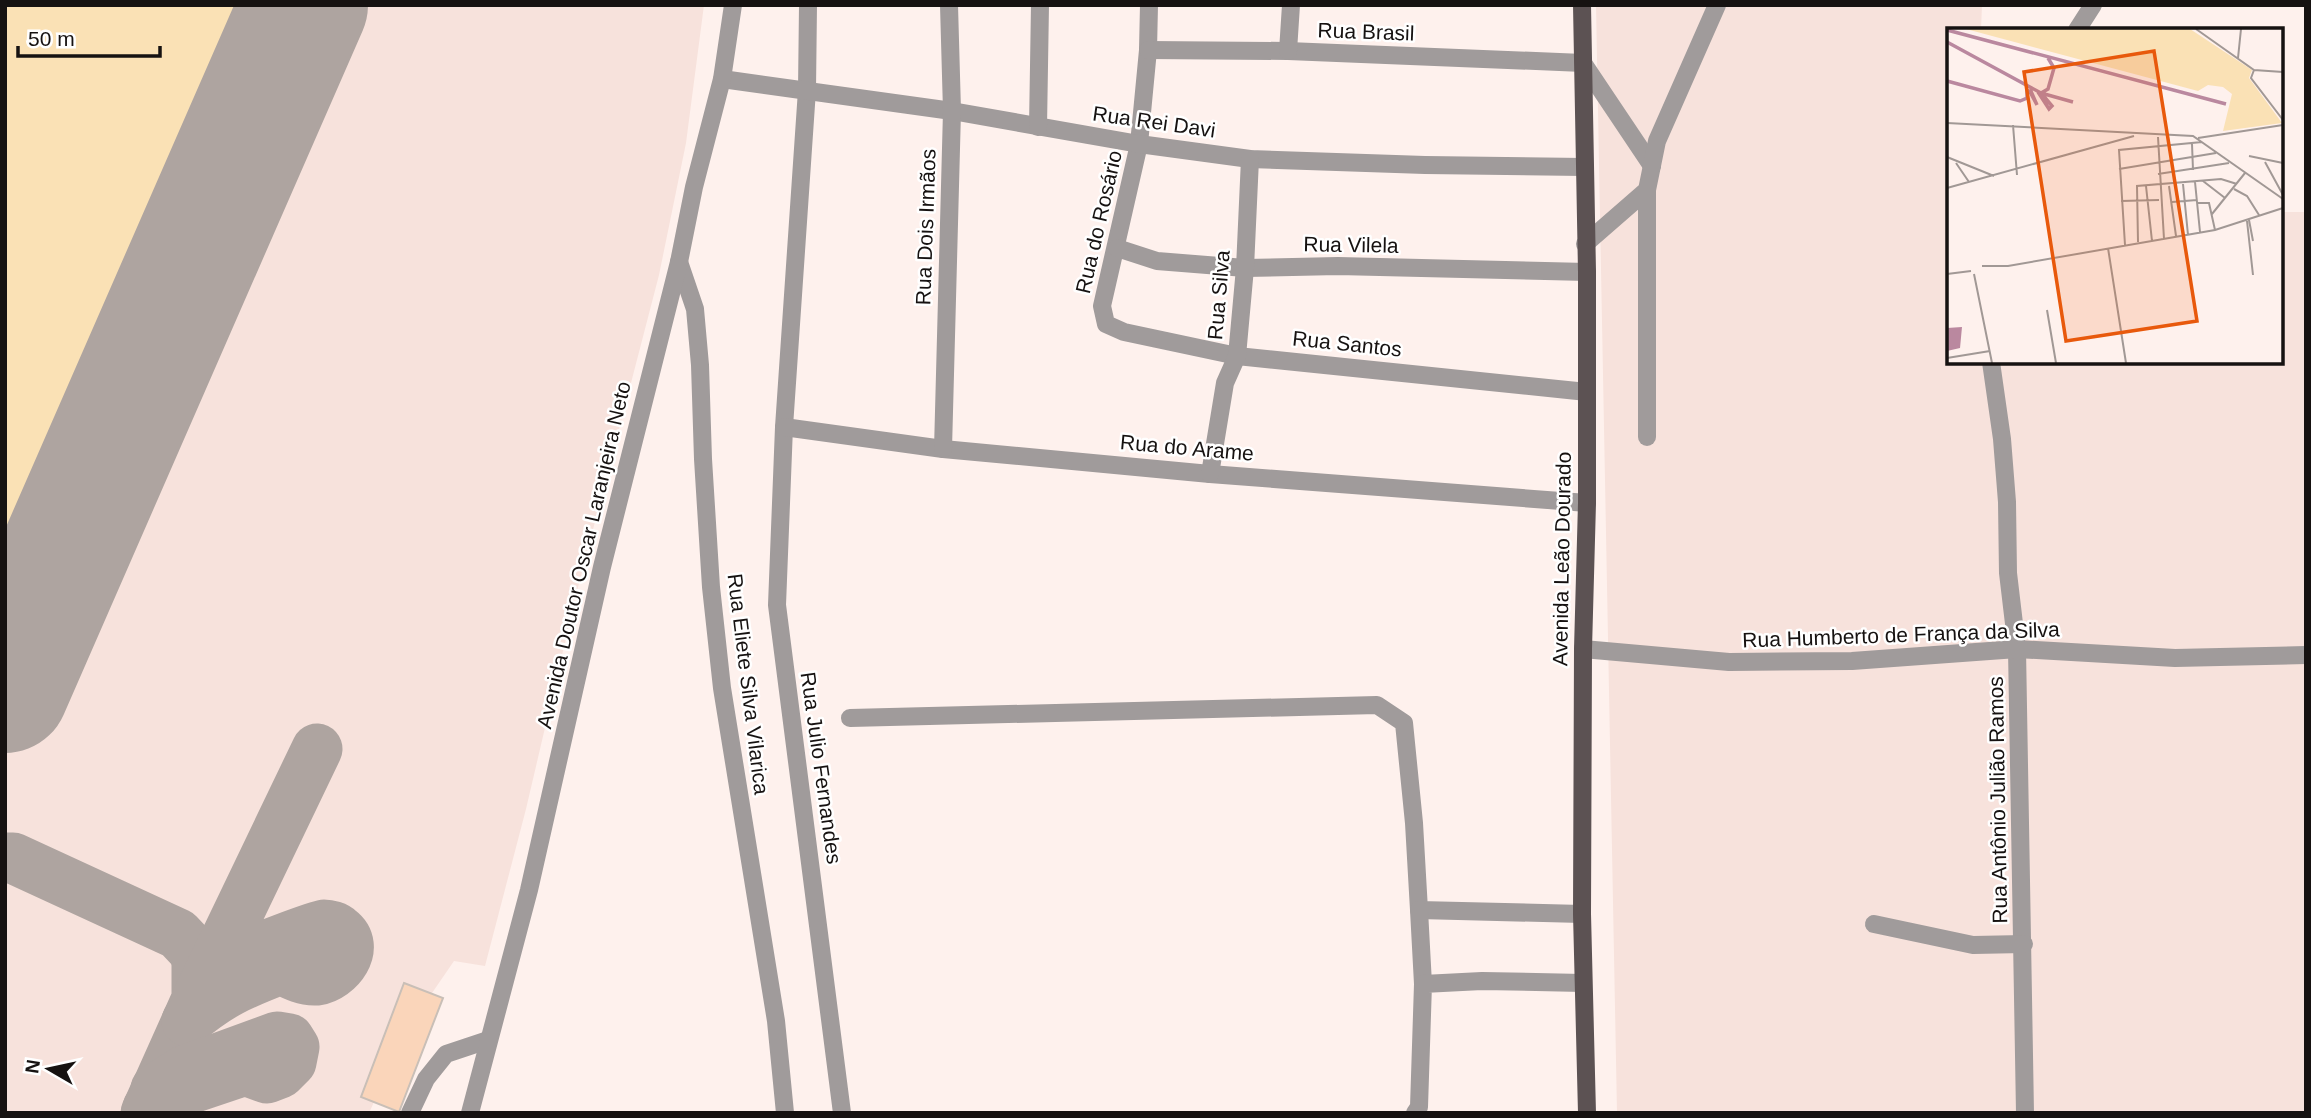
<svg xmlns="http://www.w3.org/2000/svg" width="2311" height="1118" font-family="Arial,sans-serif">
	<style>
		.built { fill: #f7e2dc }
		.green { fill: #fae1b5 }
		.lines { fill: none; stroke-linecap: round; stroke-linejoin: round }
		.taxiway { stroke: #aea4a0; stroke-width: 51 }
		.runway { stroke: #aea4a0; stroke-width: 128 }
		.building { fill: #fad5ba; stroke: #c9bfb7; stroke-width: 2 }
		.minor { stroke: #a09b9b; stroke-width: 18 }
		.major { stroke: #5c5253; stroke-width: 18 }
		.labels { text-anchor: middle; stroke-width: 5; stroke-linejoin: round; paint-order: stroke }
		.street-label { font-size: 21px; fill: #161211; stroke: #fff }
		.inset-river { fill: none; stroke: #ba889f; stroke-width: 3.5 }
		.inset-road { fill: none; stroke: #a19895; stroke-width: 2 }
		.view { fill: #e8590c; fill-opacity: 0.15; stroke: #e8590c; stroke-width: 3.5 }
		.inset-edge { fill: none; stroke: #161211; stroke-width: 3.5 }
	</style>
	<rect width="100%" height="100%" fill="#fef1ed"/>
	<g class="built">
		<polygon points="5,5 704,5 686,143 659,275 577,591 526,809 485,966 454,961 432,993 443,998 399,1112 374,1102 369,1113 5,1113"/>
		<polygon points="1596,5 1982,5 1981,30 1949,30 1949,362 2281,362 2281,212 2306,212 2306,1113 1617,1113"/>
	</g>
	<polygon class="green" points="5,5 252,5 5,571"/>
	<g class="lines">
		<g class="taxiway">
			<polyline points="5,858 13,858 178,934 194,951 197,962 197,999 146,1113"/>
			<path d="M187 1021C222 992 240 985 281 969 293 975 304 981 317 980 338 977 362 947 339 930 336 927 329 925 324 925 316 926 247 952 239 957 222 969 210 983 197 999L317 749"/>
			<polyline points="148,1108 168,1096 245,1070 267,1078 280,1073 291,1062 294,1047 289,1039 277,1037 184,1071 156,1089"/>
		</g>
		<polyline class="runway" points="5,689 304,5"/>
	</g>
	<polygon class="building" points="404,983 443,998 399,1112 361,1097"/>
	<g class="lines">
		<g class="minor">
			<polyline points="808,5 807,90 784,427 777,605 842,1113"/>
			<polyline points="1149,5 1148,50 1139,144 1102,306 1106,324 1124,332 1237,356 1587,392"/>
			<polyline points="2077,30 2093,5"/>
			<polyline points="1148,50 1288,51 1583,63 1652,166"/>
			<polyline points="1288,51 1291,5"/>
			<polyline points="722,79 952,111 1139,144 1250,159 1425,165 1584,167"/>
			<polyline points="1038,127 1040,5"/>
			<polyline points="1647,190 1647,437"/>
			<polyline points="1585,244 1647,190 1657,141 1717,5"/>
			<polyline points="1117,248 1157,261 1245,268 1338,266 1587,272"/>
			<polyline points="679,262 695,309 700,365 703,459 711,587 722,688 776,1021 785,1113"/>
			<polyline points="1991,362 2002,439 2007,502 2008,573 2017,649 2025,1113"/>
			<polyline points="784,427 943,449 1210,474 1587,503"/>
			<polyline points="943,449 952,111 949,5"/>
			<polyline points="1210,474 1225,383 1237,356 1245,268 1250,159"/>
			<polyline points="1583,649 1729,662 1852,661 2017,649 2175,658 2306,655"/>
			<polyline points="850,718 1377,705 1404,723 1414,823 1419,910 1582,914"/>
			<polyline points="1419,910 1423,984"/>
			<polyline points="1874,924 1973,945 2024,944"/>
			<polyline points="410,1113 426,1079 446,1054 488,1040"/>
			<polyline points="470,1113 529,890 602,567 679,262 694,187 722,79 733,5"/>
			<polyline points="1415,1113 1419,1107 1423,984 1482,981 1583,983"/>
		</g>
		<polyline class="major" points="1582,5 1587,272 1587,503 1583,649 1582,914 1587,1113"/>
	</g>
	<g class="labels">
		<g class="street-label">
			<text transform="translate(1366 32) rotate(2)" y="7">Rua Brasil</text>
			<text transform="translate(1154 122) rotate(8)" y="7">Rua Rei Davi</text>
			<text transform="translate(1099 222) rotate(-77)" y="7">Rua do Rosário</text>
			<text transform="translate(926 227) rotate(-88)" y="7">Rua Dois Irmãos</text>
			<text transform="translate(1351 245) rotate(1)" y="7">Rua Vilela</text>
			<text transform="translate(1219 295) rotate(-85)" y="7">Rua Silva</text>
			<text transform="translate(1347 344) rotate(6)" y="7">Rua Santos</text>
			<text transform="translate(1187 448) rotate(5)" y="7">Rua do Arame</text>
			<text transform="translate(584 555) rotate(-77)" y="7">Avenida Doutor Oscar Laranjeira Neto</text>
			<text transform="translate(1562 559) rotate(-89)" y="7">Avenida Leão Dourado</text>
			<text transform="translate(1901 635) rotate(-2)" y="7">Rua Humberto de França da Silva</text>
			<text transform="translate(748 684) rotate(83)" y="7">Rua Eliete Silva Vilarica</text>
			<text transform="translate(821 768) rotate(82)" y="7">Rua Julio Fernandes</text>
			<text transform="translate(1998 800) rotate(-91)" y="7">Rua Antônio Julião Ramos</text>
		</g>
	</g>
	<g transform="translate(1947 28)">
		<rect width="336" height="336" fill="#fef1ed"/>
		<path d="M19 1H243L305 42 302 50 335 95 276 103 285 66 276 59 261 57 251 63Z" fill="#fae1b5"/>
		<path d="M15 299 13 320 0 323V300Z" fill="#ba889f"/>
		<path class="inset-river" d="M0 2 279 76M0 14 94 65 101 61 107 40 101 30M0 53 73 73 80 70V61M82 62 90 77 83 61M91 64 102 81 105 78 94 65 126 74"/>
		<path class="inset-road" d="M249 1 307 42 336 44M291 30 294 1M307 42 304 50 336 92M0 95 246 108 336 171M66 97 70 147M211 109 217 211M251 110 336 97M245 116 246 142M302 128 336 135M0 129 47 148M318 134 336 167M9 135 22 154M172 141 269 125M211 146 282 135M256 153 278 170M248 154 253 204M236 156 241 207M199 158 205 213M222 158 229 208M0 160 187 108M287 161 300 168 312 187M174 173 212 172M225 174 250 172M251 175H262L268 202M265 186 298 145M302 192 306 213M300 193 306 247M191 214 190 158 274 151 290 156M178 217 172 122 255 114M161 220 179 335M35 238H61L268 202 336 180M0 246 24 243M27 246 45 335M100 282 109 335M0 330 43 323"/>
		<path class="view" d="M207 23 250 293 119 313 77 44Z"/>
		<rect width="336" height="336" class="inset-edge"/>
	</g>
	<rect width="2311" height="1118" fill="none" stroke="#161211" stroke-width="14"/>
	<g transform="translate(49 1069) rotate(279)" stroke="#ffffff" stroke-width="5" paint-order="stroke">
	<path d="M0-5L12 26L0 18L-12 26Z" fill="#161211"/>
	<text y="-10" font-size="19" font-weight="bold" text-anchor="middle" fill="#161211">N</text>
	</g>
	<path d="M18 46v10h142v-10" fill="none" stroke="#161211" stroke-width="3.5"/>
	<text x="28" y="46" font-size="21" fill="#161211" stroke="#ffffff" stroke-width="5" paint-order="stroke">50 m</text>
</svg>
